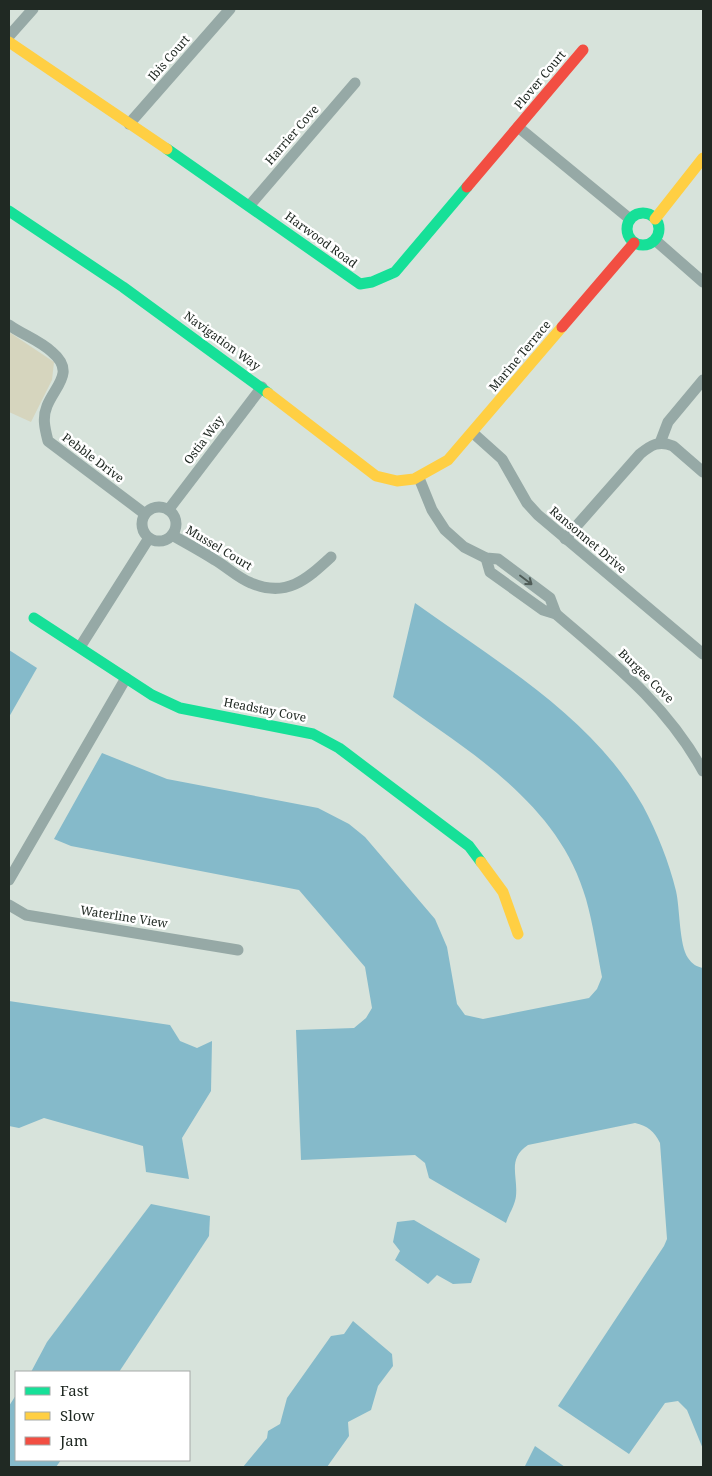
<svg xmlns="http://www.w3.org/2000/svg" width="712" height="1476" font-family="'Noto Serif',serif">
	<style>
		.green { fill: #d6d5be }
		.water { fill: #85baca }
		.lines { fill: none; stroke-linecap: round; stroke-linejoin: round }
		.street { stroke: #96a9a6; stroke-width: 11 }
		.fast { stroke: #16e098; stroke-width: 11 }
		.slow { stroke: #ffcf43; stroke-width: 11 }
		.jam { stroke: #f24e42; stroke-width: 11 }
		.oneway { stroke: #4f5c57 }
		.labels { text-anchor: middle; stroke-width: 5; stroke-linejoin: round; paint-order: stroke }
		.street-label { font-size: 12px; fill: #202923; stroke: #fff }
	</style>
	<rect width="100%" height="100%" fill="#d7e3db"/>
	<polygon class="green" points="9,332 54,362 52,380 31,422 9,412"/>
	<g class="water">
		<path d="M415 603C497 662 592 716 643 806 657 832 669 862 676 891 680 908 679 945 688 958 692 964 697 967 703 968V1449L687 1410 678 1401 665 1403 629 1454 558 1406 664 1246 667 1239 660 1143C654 1131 648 1126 635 1123L528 1145C507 1159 518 1175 516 1196 515 1205 509 1214 506 1223L429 1178 425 1163 415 1155 301 1160 296 1030 354 1028 366 1018 372 1008 365 967 299 890 71 846 54 839 102 753 167 779 318 808 349 824 365 837 435 919 447 947 457 1004 465 1015 483 1019 589 998 597 989 602 977C597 951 593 924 586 899 559 803 468 751 393 697Z"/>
		<polygon points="9,650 37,668 9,717"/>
		<polygon points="9,1001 170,1025 180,1041 197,1048 212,1041 211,1091 182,1138 189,1179 146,1172 143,1146 44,1118 19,1128 9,1126"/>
		<polygon points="151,1204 210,1216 209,1236 119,1372 31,1372 47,1342"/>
		<polygon points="414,1220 480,1259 471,1283 453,1284 437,1275 428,1284 395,1260 400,1251 393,1242 397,1222"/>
		<polygon points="353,1321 392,1354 393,1366 378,1386 371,1410 348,1422 349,1436 327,1467 243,1467 267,1438 268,1431 280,1424 287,1398 331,1336 344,1334"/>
		<polygon points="16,1395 16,1460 61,1460 56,1467 9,1467 9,1406"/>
		<polygon points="535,1446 565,1467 526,1467 525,1466"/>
	</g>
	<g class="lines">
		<g class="street">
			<polyline points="9,36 33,9"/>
			<polyline points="129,124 230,9"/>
			<polyline points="518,127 630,219"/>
			<polyline points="250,205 355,83"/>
			<polyline points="655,240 703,282"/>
			<path d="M9 325C23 335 39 340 52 352 76 372 55 386 47 406 42 418 45 429 48 441L145 514"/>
			<polyline points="473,433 502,459 527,503 538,515 703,654"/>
			<polyline points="660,443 668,422 703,380"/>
			<polyline points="419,478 432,510 445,530 464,547 486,558 498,559 550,598 556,614"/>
			<circle cx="159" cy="524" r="17"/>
			<polyline points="169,509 262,387"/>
			<path d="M172 535C186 543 201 551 215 560 227 567 238 578 251 583 286 598 306 580 331 557"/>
			<path d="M565 539 640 454C651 445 659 440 673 446L703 472"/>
			<path d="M486 558 490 572 543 610 556 614C613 663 666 704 703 771"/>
			<polyline points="80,647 149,538"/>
			<polyline points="9,880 126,678"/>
			<polyline points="9,905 26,915 238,950"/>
		</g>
		<g class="fast">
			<polyline points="167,149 360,284 372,282 395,272 467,187"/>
			<polyline points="9,211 123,287 268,393"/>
			<circle cx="643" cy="229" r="16"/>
			<polyline points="34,618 152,695 180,708 313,734 339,748 469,846 481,862"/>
		</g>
		<g class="slow">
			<polyline points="9,42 167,149"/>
			<polyline points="655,219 703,158"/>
			<polyline points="268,393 376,476 397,481 414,479 448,460 562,327"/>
			<polyline points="481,862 503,892 518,934"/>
		</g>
		<g class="jam">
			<polyline points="467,187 583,50"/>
			<polyline points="562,327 634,243"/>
		</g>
	</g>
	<defs><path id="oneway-shaft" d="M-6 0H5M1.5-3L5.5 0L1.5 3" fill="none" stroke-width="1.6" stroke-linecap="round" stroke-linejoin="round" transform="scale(1.25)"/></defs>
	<use class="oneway" href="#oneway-shaft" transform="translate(526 580) rotate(37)"/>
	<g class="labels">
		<g class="street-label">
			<text transform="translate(169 58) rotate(-49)" y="4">Ibis Court</text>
			<text transform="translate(540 80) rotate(-50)" y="4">Plover Court</text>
			<text transform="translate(292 135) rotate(-49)" y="4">Harrier Cove</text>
			<text transform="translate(321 240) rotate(36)" y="4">Harwood Road</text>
			<text transform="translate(222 341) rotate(36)" y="4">Navigation Way</text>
			<text transform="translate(520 356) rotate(-50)" y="4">Marine Terrace</text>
			<text transform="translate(204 440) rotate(-53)" y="4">Ostia Way</text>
			<text transform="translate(93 458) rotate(37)" y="4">Pebble Drive</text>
			<text transform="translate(588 540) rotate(40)" y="4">Ransonnet Drive</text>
			<text transform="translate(219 548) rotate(31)" y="4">Mussel Court</text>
			<text transform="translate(646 676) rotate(44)" y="4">Burgee Cove</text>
			<text transform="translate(265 710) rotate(11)" y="4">Headstay Cove</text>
			<text transform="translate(124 917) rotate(9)" y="4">Waterline View</text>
		</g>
	</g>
	<rect width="712" height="1476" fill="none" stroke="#202923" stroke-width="20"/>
	<rect x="15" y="1371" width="175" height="90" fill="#ffffff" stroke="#a6a9a7"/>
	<rect x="25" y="1387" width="25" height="8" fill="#16e098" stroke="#a6a9a7"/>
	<text x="60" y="1396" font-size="15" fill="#202923">Fast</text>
	<rect x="25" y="1412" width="25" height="8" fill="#ffcf43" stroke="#a6a9a7"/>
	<text x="60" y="1421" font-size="15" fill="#202923">Slow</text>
	<rect x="25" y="1437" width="25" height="8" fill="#f24e42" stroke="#a6a9a7"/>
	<text x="60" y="1446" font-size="15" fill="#202923">Jam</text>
</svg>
